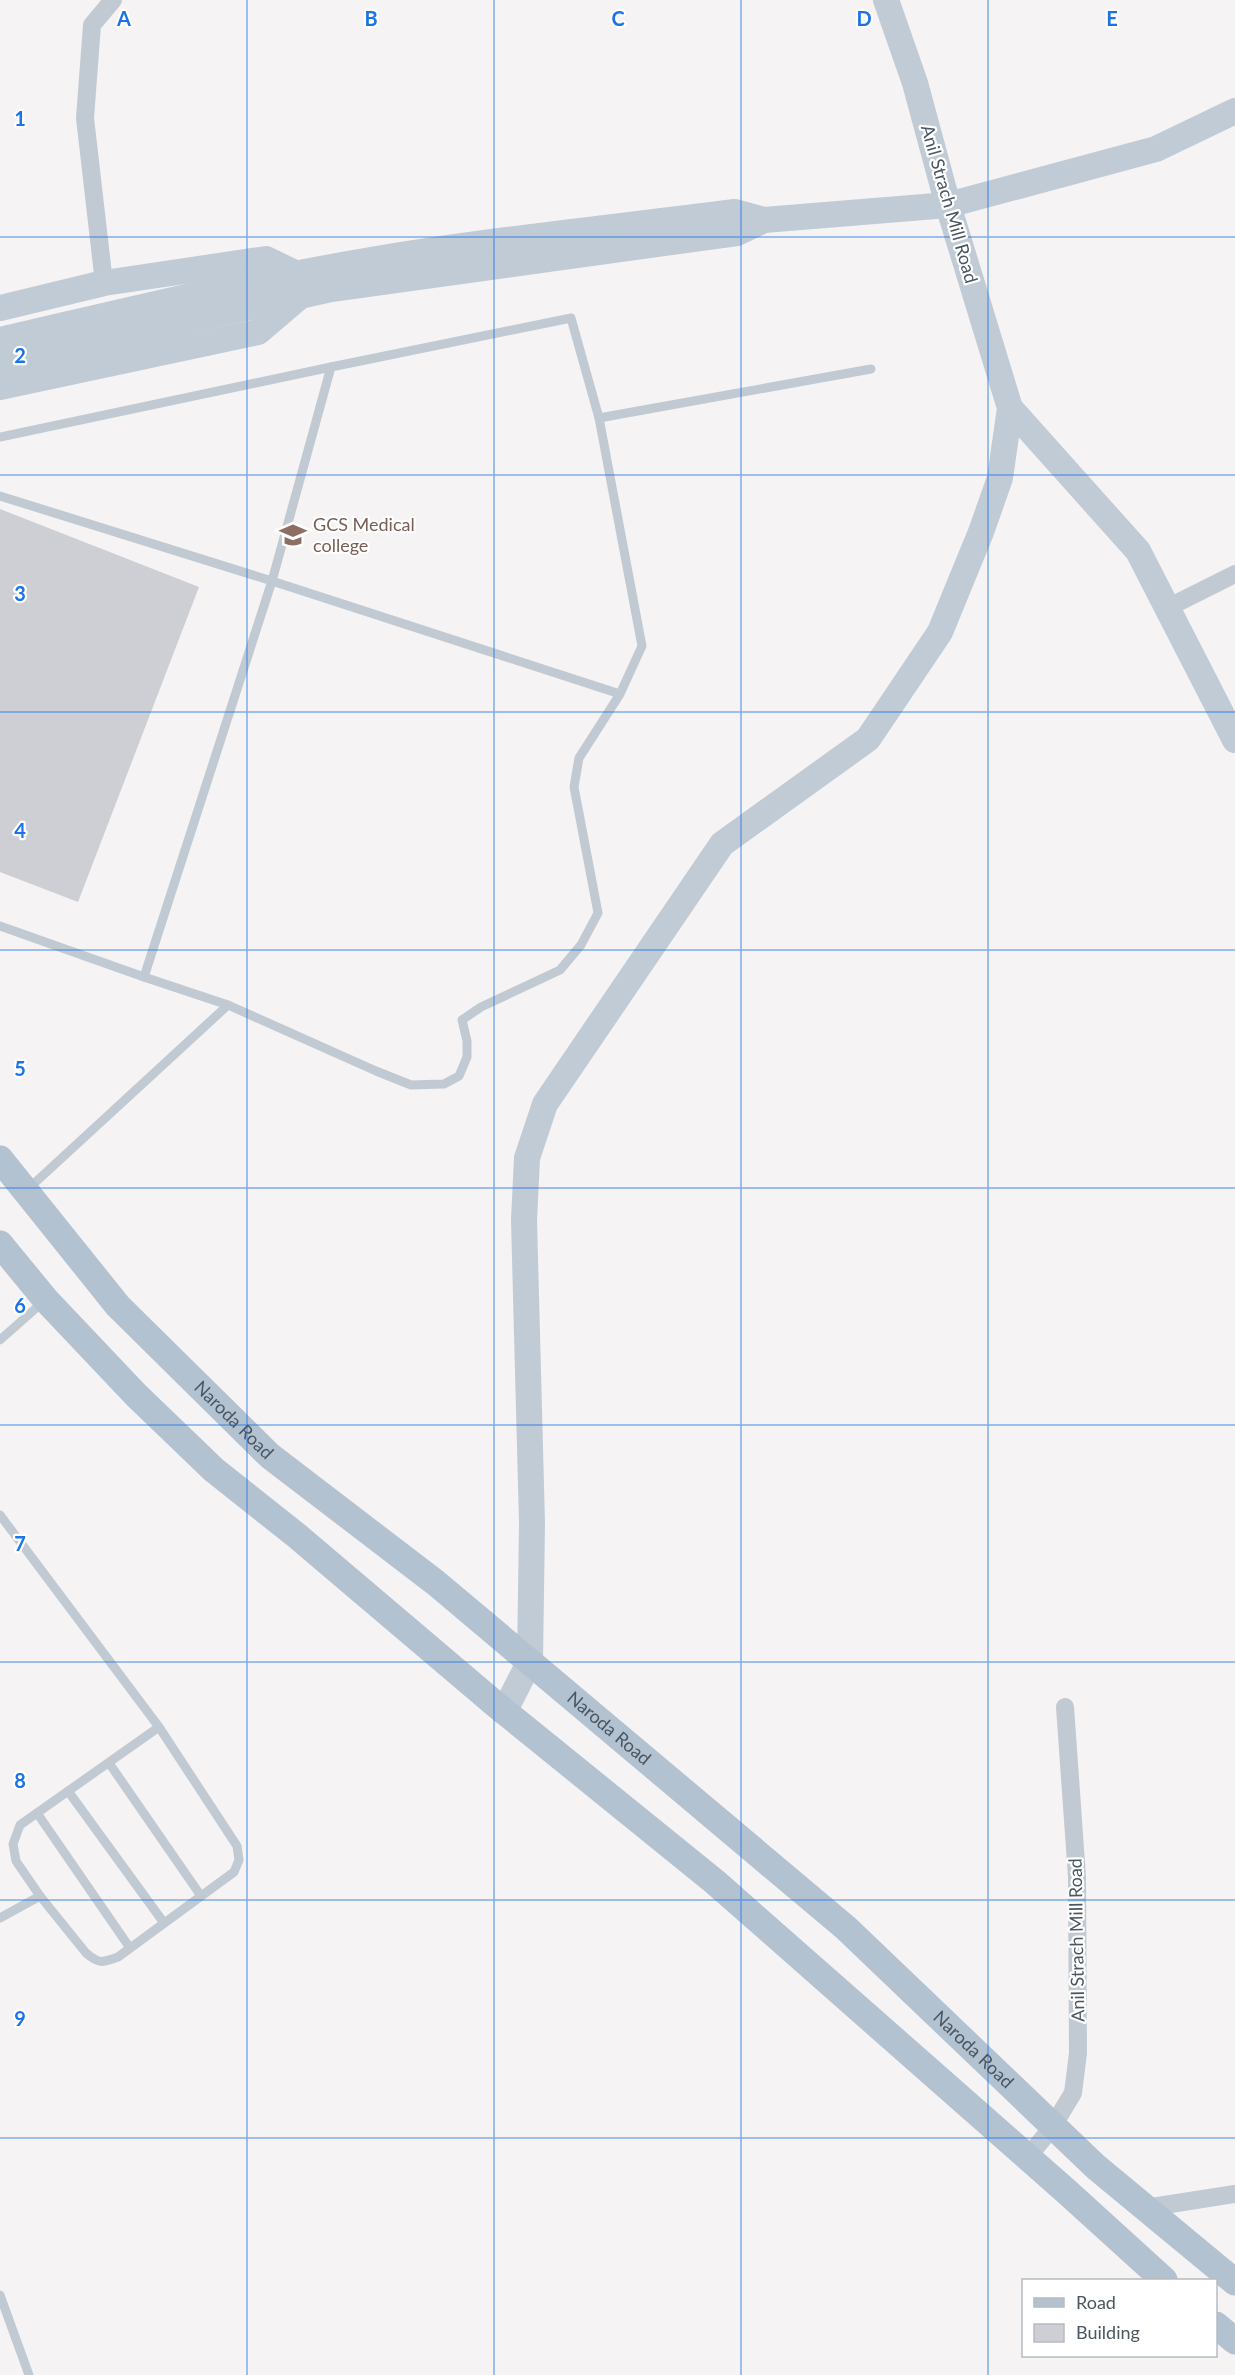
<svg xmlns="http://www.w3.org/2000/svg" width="1235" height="2375" font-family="Lato,sans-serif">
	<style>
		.building { fill: #cdcfd5 }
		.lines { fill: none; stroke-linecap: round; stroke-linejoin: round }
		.lane { stroke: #c1cad2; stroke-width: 9 }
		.street { stroke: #c1cad2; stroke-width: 18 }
		.secondary { stroke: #c1cbd6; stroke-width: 26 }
		.primary { stroke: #b3c2d1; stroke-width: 27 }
		.grid { fill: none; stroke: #1a73e8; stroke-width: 1.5; stroke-opacity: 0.55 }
		.labels { text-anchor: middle; stroke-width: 4.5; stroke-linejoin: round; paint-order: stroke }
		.street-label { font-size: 18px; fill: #4a5661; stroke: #fff }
		.education-label { font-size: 18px; fill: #785e54; stroke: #fff; text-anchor: start }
		.grid-label { font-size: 20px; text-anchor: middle; font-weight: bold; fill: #1a73e8; stroke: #fff; stroke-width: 4.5; stroke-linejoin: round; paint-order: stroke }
	</style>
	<rect width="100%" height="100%" fill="#f5f3f3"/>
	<polygon class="building" points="0,509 199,587 78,902 0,872"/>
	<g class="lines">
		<g class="lane">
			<polyline points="599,418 871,369"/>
			<polyline points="0,437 331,367"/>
			<polyline points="0,496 272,581 144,977 228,1005"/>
			<polyline points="0,926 144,977"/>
			<polyline points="27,1190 228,1005 376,1071 411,1085 444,1084 459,1076 467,1057 467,1041 462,1020 481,1007 560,970 581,945 598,913 574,787 579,758 620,694 642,646 599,418 571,318 331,367 272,581 620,694"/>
			<polyline points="0,1340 43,1302"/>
			<path d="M0 1515 159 1727 237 1846 239 1860 234 1872 118 1957C102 1963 99 1964 86 1953L40 1896"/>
			<polyline points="109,1763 201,1896"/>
			<polyline points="68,1791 164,1923"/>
			<polyline points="37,1813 130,1948"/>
			<polyline points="0,1918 40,1896 16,1861 13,1844 20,1825 159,1727"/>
			<polyline points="0,2295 29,2375"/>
		</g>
		<g class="street">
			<polyline points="104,283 85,118 92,25 113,0"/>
			<polyline points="1167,608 1235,574"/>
			<polyline points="1028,2157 1053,2126 1073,2093 1078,2053 1077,1877 1065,1707"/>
			<polyline points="1145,2208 1235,2194"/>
		</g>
		<g class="secondary">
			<polyline points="0,308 104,283 266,259 297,274"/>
			<path d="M0 340C121 312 242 282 365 261 487 240 612 228 735 212L764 220"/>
			<polyline points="0,363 331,289 737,233 764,220 948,205 1156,149 1235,111"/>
			<polyline points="0,387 258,332 299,297"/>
			<polyline points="1010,408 1138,551 1235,740"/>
			<polyline points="504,1712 530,1661 532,1523 524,1220 527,1158 545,1104 722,844 868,739 940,632 981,532 1000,478 1010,408 948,205 915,83 886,0"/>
		</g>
		<g class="primary">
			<path id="s1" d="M0 1159 118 1306 270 1456 436 1583 846 1928 1096 2167 1235 2282"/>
			<polyline points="0,1244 46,1300 136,1395 214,1470 296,1535 494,1703 715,1882 1066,2191 1164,2280"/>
			<polyline points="1216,2325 1235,2341"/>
		</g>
	</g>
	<path class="grid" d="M247 0V2375M494 0V2375M741 0V2375M988 0V2375M0 237H1235M0 475H1235M0 712H1235M0 950H1235M0 1188H1235M0 1425H1235M0 1662H1235M0 1900H1235M0 2138H1235"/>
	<defs>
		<symbol id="school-bare" viewBox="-9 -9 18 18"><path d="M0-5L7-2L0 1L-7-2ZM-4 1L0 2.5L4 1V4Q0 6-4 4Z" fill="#8d6e63" stroke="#fff" stroke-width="2.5" paint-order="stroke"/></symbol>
	</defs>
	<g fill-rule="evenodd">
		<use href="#school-bare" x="274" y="516" width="38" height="38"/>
	</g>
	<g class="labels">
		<g class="street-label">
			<text transform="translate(949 204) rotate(74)" y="6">Anil Strach Mill Road</text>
			<text dy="6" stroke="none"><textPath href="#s1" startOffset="351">Naroda Road</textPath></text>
			<text dy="6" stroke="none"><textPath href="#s1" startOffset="837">Naroda Road</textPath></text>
			<text transform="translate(1077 1940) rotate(-91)" y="6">Anil Strach Mill Road</text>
			<text dy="6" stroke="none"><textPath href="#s1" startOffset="1323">Naroda Road</textPath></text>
		</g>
		<g class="education-label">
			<text x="313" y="531">GCS Medical<tspan x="313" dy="21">college</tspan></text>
		</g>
	</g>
	<g class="grid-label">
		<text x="124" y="26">A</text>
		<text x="371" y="26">B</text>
		<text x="618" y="26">C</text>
		<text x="864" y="26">D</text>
		<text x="1112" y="26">E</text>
		<text x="20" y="126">1</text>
		<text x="20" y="363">2</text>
		<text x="20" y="601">3</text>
		<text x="20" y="838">4</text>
		<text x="20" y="1076">5</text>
		<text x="20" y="1313">6</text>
		<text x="20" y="1551">7</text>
		<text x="20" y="1788">8</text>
		<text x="20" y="2026">9</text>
	</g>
	<rect x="1022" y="2279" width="195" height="78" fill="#ffffff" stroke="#b7bbc0" stroke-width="1.5"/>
	<rect x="1034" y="2298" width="30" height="9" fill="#b3c2d1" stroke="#b7bbc0" stroke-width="1.5"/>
	<text x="1076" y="2309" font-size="18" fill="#4a5661">Road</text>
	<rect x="1034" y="2324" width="30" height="18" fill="#cdcfd5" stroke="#b7bbc0" stroke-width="1.5"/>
	<text x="1076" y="2339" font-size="18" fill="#4a5661">Building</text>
</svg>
